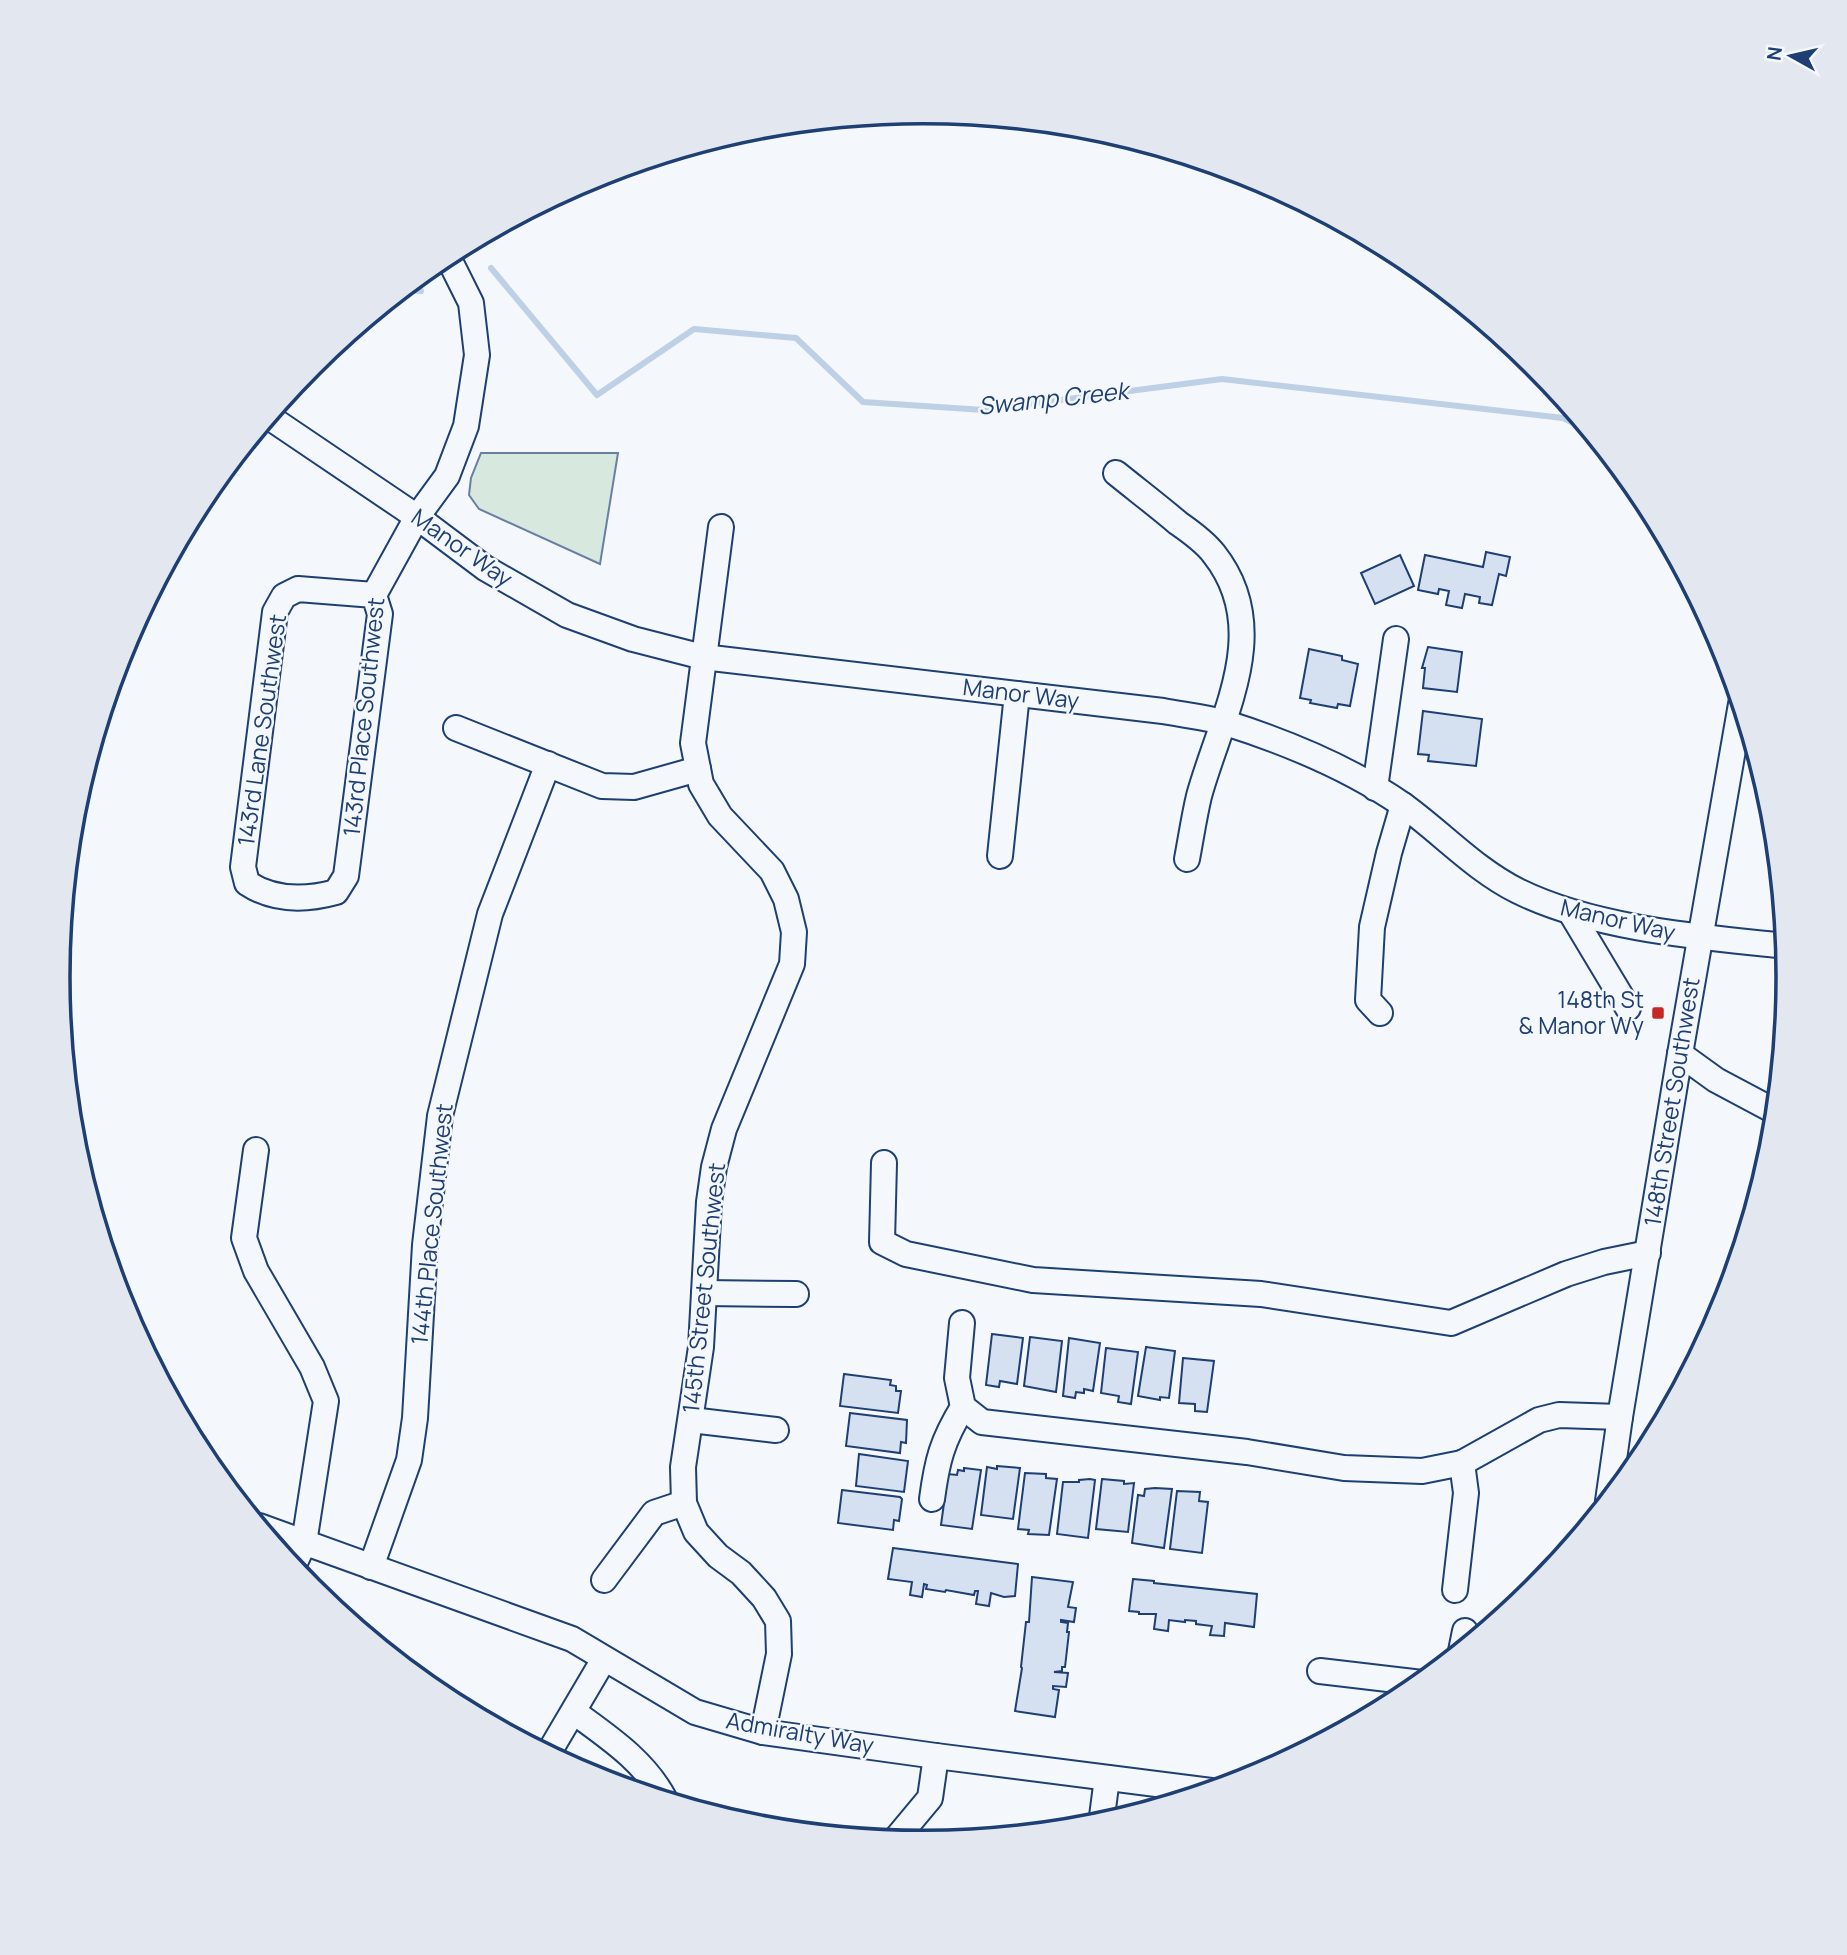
<svg xmlns="http://www.w3.org/2000/svg" width="1847" height="1955" font-family="Manrope,sans-serif">
	<style>
		.green { fill: #d7e8df; stroke: #687fa3; stroke-width: 2 }
		.lines { fill: none; stroke-linecap: round; stroke-linejoin: round }
		.stream { stroke: #bed0e5; stroke-width: 6 }
		.building { fill: #d5e0f0; stroke: #1d3f73; stroke-width: 2 }
		.minor-casing { stroke: #1d3f73; stroke-width: 28 }
		.minor { stroke: #f4f7fb; stroke-width: 24 }
		.poi-dot { fill: #c62828; stroke: #f4f7fb; stroke-width: 2.5 }
		.labels { text-anchor: middle; stroke-width: 5; stroke-linejoin: round; paint-order: stroke }
		.street-label { font-size: 23px; fill: #1d3f73; stroke: #f4f7fb }
		.poi-label { font-size: 23px; fill: #1d3f73; stroke: #f4f7fb; text-anchor: end }
		.water-label { font-size: 24px; font-style: italic; fill: #1d3f73; stroke: #f4f7fb }
		.rim { fill: none; stroke: #1d3f73; stroke-width: 3.5 }
	</style>
	<rect width="100%" height="100%" fill="#f4f7fb"/>
	<polygon class="green" points="481,453 618,453 600,564 479,509 469,495 471,478"/>
	<g class="lines">
		<g class="stream">
			<polyline points="491,268 597,395 694,329 796,338 863,402 984,410 1222,379 1563,418 1590,431"/>
			<polyline points="403,290 421,291"/>
		</g>
	</g>
	<g class="building">
		<polygon points="1486,552 1510,557 1506,576 1499,574 1492,605 1479,603 1480,597 1465,594 1462,608 1446,605 1449,591 1439,589 1438,594 1418,590 1425,555 1483,567"/>
		<polygon points="1400,555 1414,586 1375,604 1361,573"/>
		<polygon points="1428,647 1462,652 1457,692 1423,688 1425,668 1422,668"/>
		<polygon points="1309,649 1342,656 1342,660 1358,664 1350,706 1338,704 1337,708 1310,703 1311,700 1300,698"/>
		<polygon points="1423,711 1482,719 1476,766 1428,761 1429,755 1418,754"/>
		<polygon points="992,1334 1023,1338 1017,1384 1000,1381 999,1387 986,1385"/>
		<polygon points="1030,1337 1062,1341 1056,1392 1024,1386"/>
		<polygon points="1069,1338 1100,1343 1093,1391 1084,1389 1084,1393 1076,1392 1075,1398 1063,1396"/>
		<polygon points="1146,1347 1175,1351 1169,1398 1160,1397 1160,1400 1138,1396"/>
		<polygon points="1106,1348 1138,1352 1131,1404 1118,1402 1119,1396 1101,1393"/>
		<polygon points="1183,1358 1214,1361 1207,1412 1195,1411 1195,1404 1179,1403"/>
		<polygon points="844,1374 891,1380 890,1385 896,1386 896,1391 901,1391 898,1413 840,1406"/>
		<polygon points="850,1413 907,1420 906,1443 901,1442 900,1453 846,1446"/>
		<polygon points="859,1454 908,1461 904,1492 856,1486"/>
		<polygon points="997,1466 1020,1468 1013,1519 981,1515 987,1467 997,1469"/>
		<polygon points="964,1468 981,1470 972,1529 941,1525 948,1474 957,1475 958,1470 964,1471"/>
		<polygon points="1025,1473 1046,1474 1046,1478 1057,1479 1049,1535 1028,1534 1029,1530 1018,1529"/>
		<polygon points="1090,1479 1095,1480 1088,1538 1057,1534 1063,1482 1079,1482 1079,1480"/>
		<polygon points="1102,1479 1124,1481 1124,1484 1134,1483 1128,1532 1096,1529"/>
		<polygon points="1155,1488 1172,1489 1164,1548 1132,1543 1138,1495 1144,1496 1145,1489"/>
		<polygon points="842,1490 900,1497 902,1499 899,1521 894,1520 893,1530 838,1523"/>
		<polygon points="1177,1491 1200,1492 1199,1501 1208,1502 1202,1553 1170,1549"/>
		<polygon points="893,1548 1018,1564 1015,1596 1004,1597 991,1593 989,1606 976,1604 978,1591 975,1591 974,1595 946,1590 945,1592 926,1589 927,1585 924,1584 922,1597 910,1595 912,1582 888,1579"/>
		<polygon points="1032,1577 1073,1582 1068,1607 1076,1608 1074,1622 1061,1620 1061,1622 1068,1623 1067,1632 1069,1632 1065,1667 1062,1667 1062,1671 1054,1672 1068,1673 1066,1687 1053,1686 1053,1689 1059,1690 1055,1717 1015,1711 1022,1668 1021,1667 1026,1622 1029,1622"/>
		<polygon points="1133,1579 1154,1581 1154,1583 1257,1594 1254,1627 1225,1623 1224,1636 1210,1635 1212,1626 1196,1624 1196,1621 1185,1620 1185,1622 1169,1620 1168,1631 1154,1629 1156,1614 1139,1614 1139,1612 1129,1611"/>
	</g>
	<g class="lines">
		<defs>
			<g id="minor">
				<path d="M269 417 417 517 485 568 567 615 633 639 703 657 1163 711C1184 715 1206 717 1226 723 1286 742 1351 769 1403 805 1442 833 1474 869 1518 891 1595 929 1701 937 1786 946"/>
				<path d="M1116 473C1137 490 1158 506 1178 523 1191 532 1205 542 1214 554 1274 630 1221 716 1199 796 1194 817 1191 838 1187 859"/>
				<polyline points="721,527 693,743 701,784 720,816 772,871 786,899 794,932 792,964 724,1129 714,1167 709,1202 701,1347 683,1467 684,1503 696,1532 718,1556 741,1573 764,1598 778,1621 779,1654 763,1732"/>
				<path d="M374 595 298 589 284 596 275 612 243 867 247 883C274 901 307 900 336 892L346 876 380 614 374 595 417 517 447 476 466 426 477 355 471 303 447 255"/>
				<polyline points="456,728 602,786 634,787 698,769"/>
				<polyline points="1375,788 1396,639"/>
				<polyline points="1000,856 1017,694"/>
				<polyline points="1571,913 1628,1008"/>
				<polyline points="1380,1013 1368,1000 1372,927 1389,853 1403,805"/>
				<polyline points="1680,1054 1716,1080 1776,1112"/>
				<polyline points="256,1150 244,1238 256,1271 312,1367 326,1401 304,1543 293,1567"/>
				<polyline points="884,1163 882,1242 906,1254 1033,1280 1261,1294 1451,1323 1566,1274 1604,1262 1648,1253"/>
				<polyline points="704,1293 796,1294"/>
				<polyline points="962,1323 957,1378 963,1407 982,1422 1247,1452 1344,1468 1422,1471 1462,1463 1539,1420 1559,1415 1620,1417"/>
				<polyline points="691,1420 776,1430"/>
				<path d="M932 1499C937 1461 942 1441 963 1407"/>
				<polyline points="1608,1501 1620,1417 1680,1054 1741,704"/>
				<polyline points="259,1526 572,1639 695,1712 763,1732 936,1756 1211,1791"/>
				<polyline points="371,1567 409,1460 415,1418 425,1245 440,1116 490,914 548,764"/>
				<polyline points="604,1580 654,1513 684,1503"/>
				<polyline points="1455,1590 1466,1493 1462,1463"/>
				<polyline points="1461,1651 1465,1631"/>
				<polyline points="1320,1671 1422,1683"/>
				<path d="M574 1712C608 1737 645 1761 665 1800"/>
				<polyline points="548,1754 604,1659"/>
				<polyline points="1101,1824 1107,1778"/>
				<polyline points="895,1840 930,1798 936,1756"/>
			</g>
		</defs>
		<use href="#minor" class="minor-casing"/>
		<use href="#minor" class="minor"/>
	</g>
	<rect class="poi-dot" x="1651" y="1006" width="14" height="14" rx="3.5"/>
	<g class="labels">
		<g class="street-label">
			<text transform="translate(462 548) rotate(35)" y="8">Manor Way</text>
			<text transform="translate(1021 694) rotate(7)" y="8">Manor Way</text>
			<text transform="translate(364 717) rotate(-84)" y="8">143rd Place Southwest</text>
			<text transform="translate(262 730) rotate(-82)" y="8">143rd Lane Southwest</text>
			<text transform="translate(1618 920) rotate(13)" y="8">Manor Way</text>
			<text transform="translate(1672 1102) rotate(-81)" y="8">148th Street Southwest</text>
			<text transform="translate(432 1224) rotate(-84)" y="8">144th Place Southwest</text>
			<text transform="translate(704 1288) rotate(-84)" y="8">145th Street Southwest</text>
			<text transform="translate(800 1733) rotate(10)" y="8">Admiralty Way</text>
		</g>
		<g class="poi-label">
			<text x="1644" y="1008">148th St<tspan x="1644" dy="26">&amp; Manor Wy</tspan></text>
		</g>
		<g class="water-label">
			<text transform="translate(1053 399) rotate(-6)" y="8">Swamp Creek</text>
		</g>
	</g>
	<path d="M0 0H1847V1955H0ZM70 977a853 853 0 1 1 1706 0a853 853 0 1 1-1706 0Z" fill="#e3e8f0" fill-rule="evenodd"/>
	<path class="rim" d="M70 977a853 853 0 1 1 1706 0a853 853 0 1 1-1706 0Z"/>
	<g transform="translate(1791 56) rotate(278)" stroke="#f4f7fb" stroke-width="5" paint-order="stroke">
	<path d="M0-5L12 26L0 18L-12 26Z" fill="#1d3f73"/>
	<text y="-10" font-size="19" font-weight="bold" text-anchor="middle" fill="#1d3f73">N</text>
	</g>
</svg>
